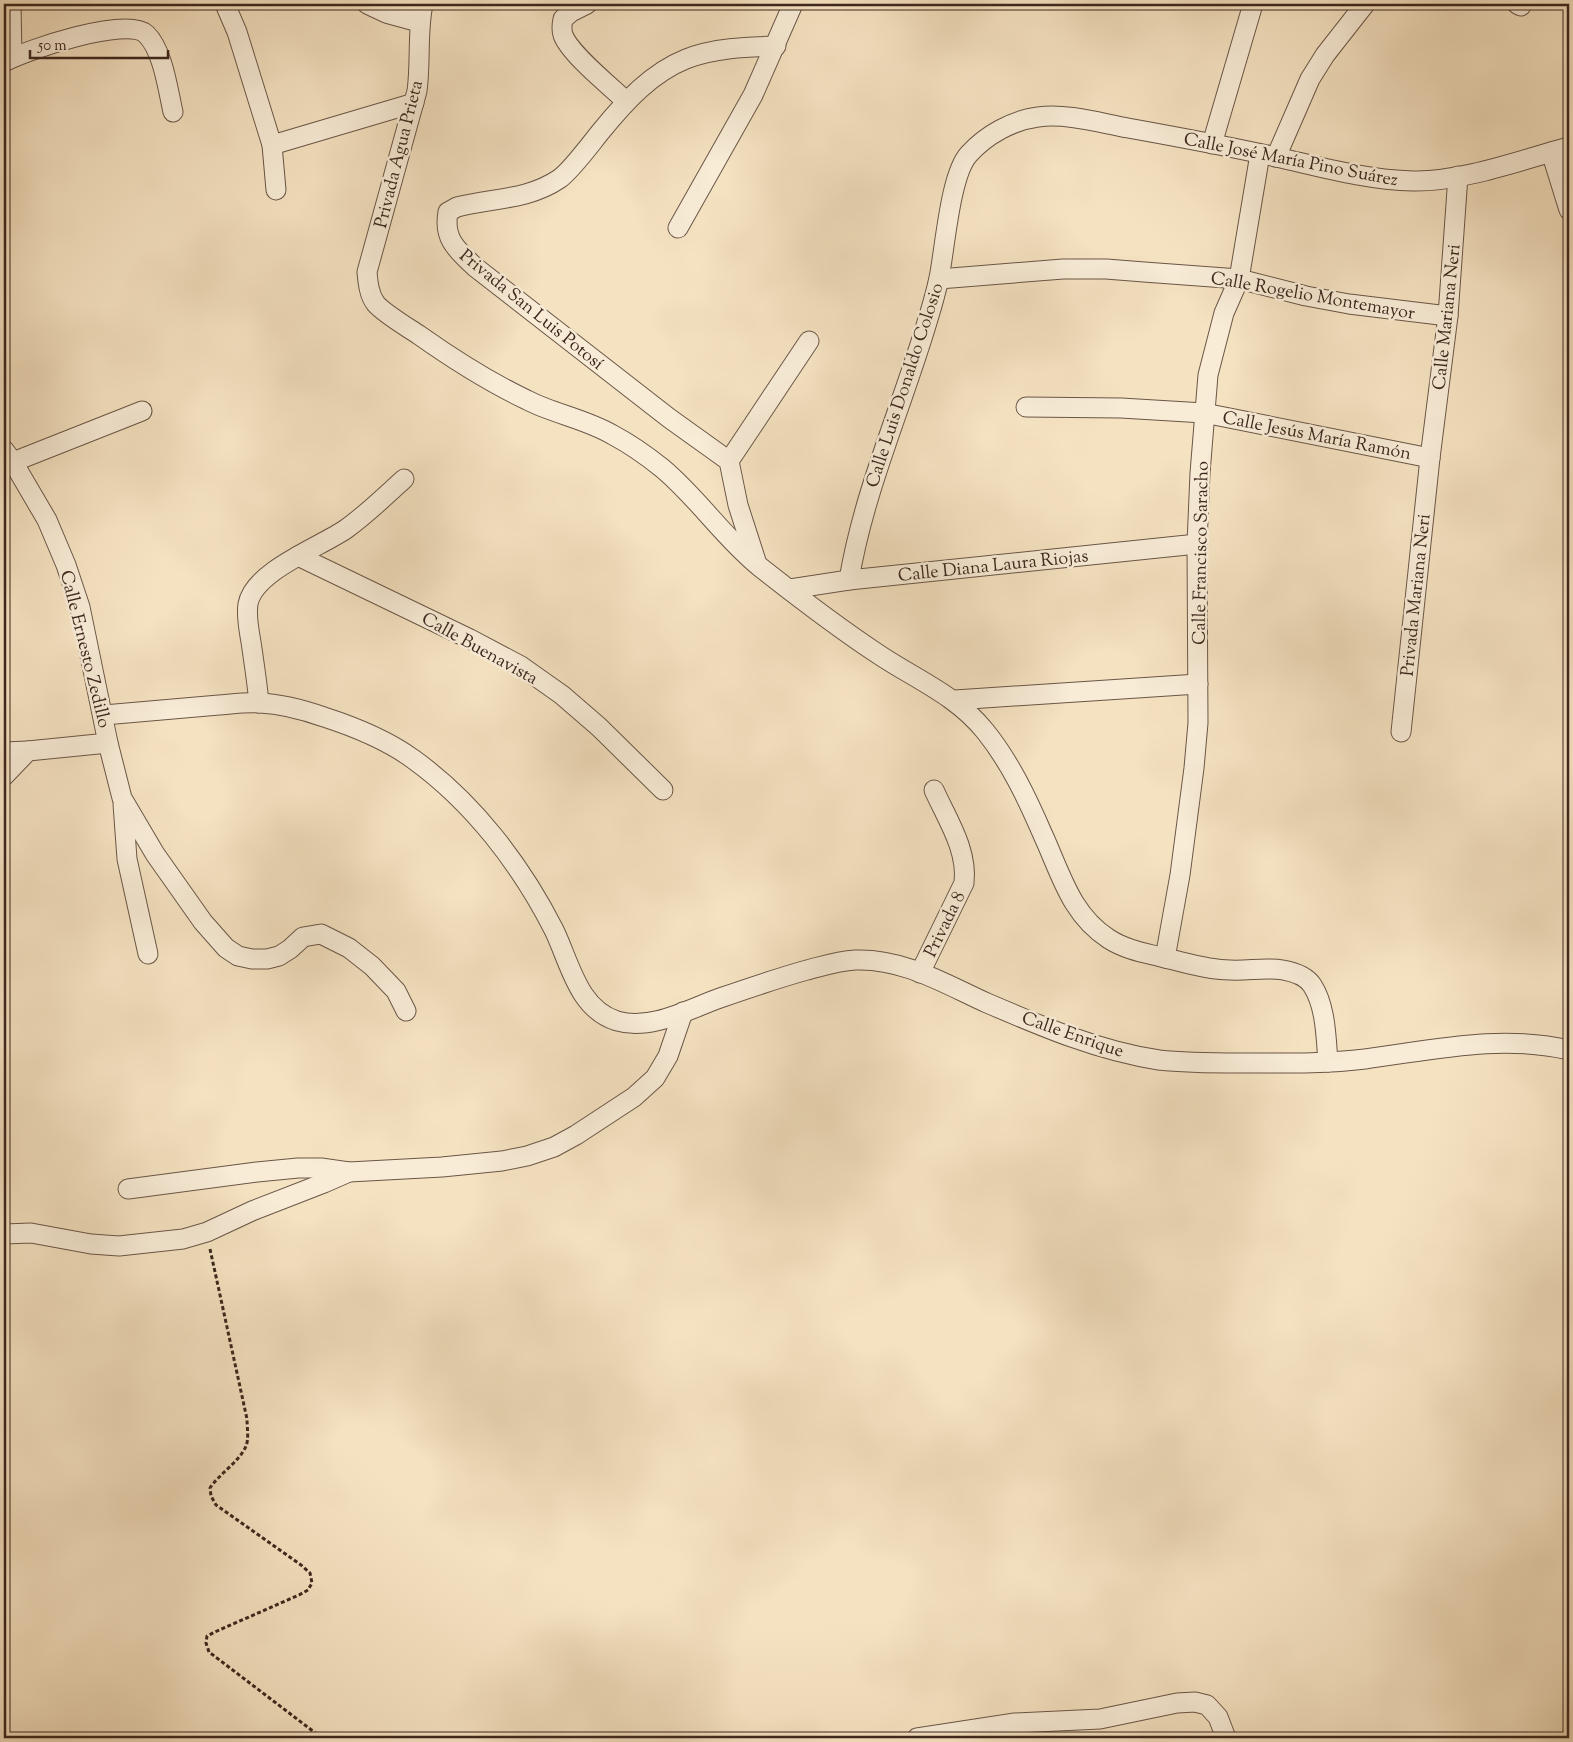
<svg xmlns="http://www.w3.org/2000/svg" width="1573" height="1742" font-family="'Sorts Mill Goudy',serif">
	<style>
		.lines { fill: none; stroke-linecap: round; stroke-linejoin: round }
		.minor-casing { stroke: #6a5647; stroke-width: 21 }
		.path { stroke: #3c271e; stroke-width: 3; stroke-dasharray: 4 2.5; stroke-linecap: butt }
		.minor { stroke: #f8ecd7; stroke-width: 19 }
		.labels { text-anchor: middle; stroke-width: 5; stroke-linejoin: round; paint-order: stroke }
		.street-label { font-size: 18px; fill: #3c271e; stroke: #f8ecd7 }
	</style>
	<rect width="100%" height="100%" fill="#f5e2c1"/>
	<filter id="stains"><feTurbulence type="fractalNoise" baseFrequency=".004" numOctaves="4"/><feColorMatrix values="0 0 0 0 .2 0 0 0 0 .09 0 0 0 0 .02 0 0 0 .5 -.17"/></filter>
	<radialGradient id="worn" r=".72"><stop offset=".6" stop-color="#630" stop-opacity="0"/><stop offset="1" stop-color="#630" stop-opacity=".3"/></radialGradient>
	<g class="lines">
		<defs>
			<g id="minor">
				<polyline points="11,4 12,57"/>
				<polyline points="225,4 237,32 272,145 276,190"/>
				<polyline points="367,4 386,13 419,22"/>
				<path d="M423 4C417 33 421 62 417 91L367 272C368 283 369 295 376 304 385 314 407 327 419 335 453 359 489 382 527 400 554 414 586 419 613 435 630 444 647 456 662 468 698 498 724 538 760 567 798 597 837 627 878 654 915 679 956 695 985 731 1010 762 1027 798 1043 835 1061 874 1071 915 1109 939 1126 950 1146 953 1165 958 1187 963 1208 970 1230 970 1248 971 1266 967 1283 970 1294 972 1306 976 1312 985 1326 1006 1326 1038 1328 1062"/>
				<path d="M587 4 571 12 563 19C562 24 561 29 563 35 570 54 610 86 626 101"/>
				<polyline points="1517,4 1521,6"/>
				<path d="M4 62C26 50 127 16 146 34 163 50 168 90 173 112"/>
				<polyline points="1212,144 1253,4"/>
				<polyline points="272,145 414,103"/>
				<polyline points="1551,152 1569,210"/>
				<polyline points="1276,157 1310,79 1325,55 1365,4"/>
				<polyline points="678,228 753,95 793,4"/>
				<polyline points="939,279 1063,269 1106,269 1144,272 1239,279 1306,296 1349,304 1448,316"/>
				<polyline points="1026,407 1121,408 1204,413 1430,458"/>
				<polyline points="4,450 13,462 47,520 66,565 80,607 108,743 122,798 155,854 203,922 226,948 238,956 252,959 267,959 279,956 290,949 303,937 321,934 349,948 372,966 396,991 406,1011"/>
				<polyline points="729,461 809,341"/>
				<polyline points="13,462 142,411"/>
				<polyline points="298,556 470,639 521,666 562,695 599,727 663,790"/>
				<path d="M756 561 738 505 729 461 669 418 475 267C457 250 443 239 448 212L457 207C492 198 528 200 559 179 571 171 592 142 602 130 625 102 651 73 686 59 714 48 746 47 776 46"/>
				<path d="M849 580C864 490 902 407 928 319 932 306 936 292 939 278 945 249 950 174 969 154 986 135 1013 120 1038 117 1067 113 1100 123 1128 128 1178 137 1227 146 1276 157 1321 167 1366 180 1413 181 1462 182 1521 160 1569 147"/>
				<polyline points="790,589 849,580 1197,544"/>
				<polyline points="955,700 1198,684"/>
				<path d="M259 703C257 682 254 662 251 642 249 630 246 616 248 604 254 571 320 547 346 529 367 514 385 496 404 479"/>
				<path d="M104 715C142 712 181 708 219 705 232 704 247 702 260 703 282 704 304 710 324 717 355 727 387 740 413 759 473 802 521 865 554 930 570 963 578 1009 617 1021 651 1031 689 1009 720 998 749 988 778 978 807 970 823 966 838 961 855 960 903 958 945 984 987 1003 1043 1027 1099 1051 1159 1060 1186 1063 1214 1063 1241 1063 1282 1063 1324 1064 1365 1059 1434 1050 1500 1034 1569 1050"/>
				<polyline points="1401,732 1430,458 1448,316 1458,176"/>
				<polyline points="4,752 28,751"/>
				<polyline points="4,776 28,751 108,743"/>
				<polyline points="123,804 127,859 148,954"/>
				<polyline points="1165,958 1180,875 1194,768 1198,723 1197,544 1200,473 1208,375 1224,313 1239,279 1260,154"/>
				<path d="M920 973 964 883C968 850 947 819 934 790"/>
				<polyline points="128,1189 257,1172 298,1168 321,1168 349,1172 442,1167 502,1161 527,1156 554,1147 576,1135 634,1097 655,1078 668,1056 683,1012"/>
				<polyline points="4,1234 31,1233 91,1244 119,1246 183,1239 207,1232 252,1211 324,1183 349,1172"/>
				<polyline points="917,1738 1015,1723 1100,1719 1177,1703 1195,1702 1207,1705 1218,1717 1226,1738"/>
			</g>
		</defs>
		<use href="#minor" class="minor-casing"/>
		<path class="path" d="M210 1249 247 1419C247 1427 249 1439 246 1446 240 1461 219 1474 210 1488L211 1496 216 1505 301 1565 310 1573 312 1583 308 1590 299 1595 217 1631 207 1636 206 1643 209 1652 322 1738"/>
		<use href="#minor" class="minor"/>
	</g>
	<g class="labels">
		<g class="street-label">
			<text transform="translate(398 154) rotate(-76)" y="6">Privada Agua Prieta</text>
			<text transform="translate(1291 159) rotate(11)" y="6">Calle José María Pino Suárez</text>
			<text transform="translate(1313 295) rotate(10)" y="6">Calle Rogelio Montemayor</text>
			<text transform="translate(532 309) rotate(39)" y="6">Privada San Luis Potosí</text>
			<text transform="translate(1446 317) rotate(-84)" y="6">Calle Mariana Neri</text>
			<text transform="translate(904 385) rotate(-72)" y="6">Calle Luis Donaldo Colosio</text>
			<text transform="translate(1317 435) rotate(11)" y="6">Calle Jesús María Ramón</text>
			<text transform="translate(1200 553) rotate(-89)" y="6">Calle Francisco Saracho</text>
			<text transform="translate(993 565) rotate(-6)" y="6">Calle Diana Laura Riojas</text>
			<text transform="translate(1415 595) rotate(-84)" y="6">Privada Mariana Neri</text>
			<text transform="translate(480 648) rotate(29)" y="6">Calle Buenavista</text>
			<text transform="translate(86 649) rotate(76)" y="6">Calle Ernesto Zedillo</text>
			<text transform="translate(944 924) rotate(-64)" y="6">Privada 8</text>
			<text transform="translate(1073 1034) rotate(19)" y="6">Calle Enrique</text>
		</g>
	</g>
	<rect width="1573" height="1742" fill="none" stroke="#f5e2c1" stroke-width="20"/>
	<rect x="5" y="5" width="1563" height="1732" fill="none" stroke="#3c271e" stroke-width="2.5"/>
	<rect x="10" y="10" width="1553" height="1722" fill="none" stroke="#3c271e"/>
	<path d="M30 50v8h138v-8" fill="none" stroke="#3c271e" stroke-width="2.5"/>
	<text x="38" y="50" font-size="15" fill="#3c271e" stroke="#f8ecd7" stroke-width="4" paint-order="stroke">50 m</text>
	<rect width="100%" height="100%" filter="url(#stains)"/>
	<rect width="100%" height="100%" fill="url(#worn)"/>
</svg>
